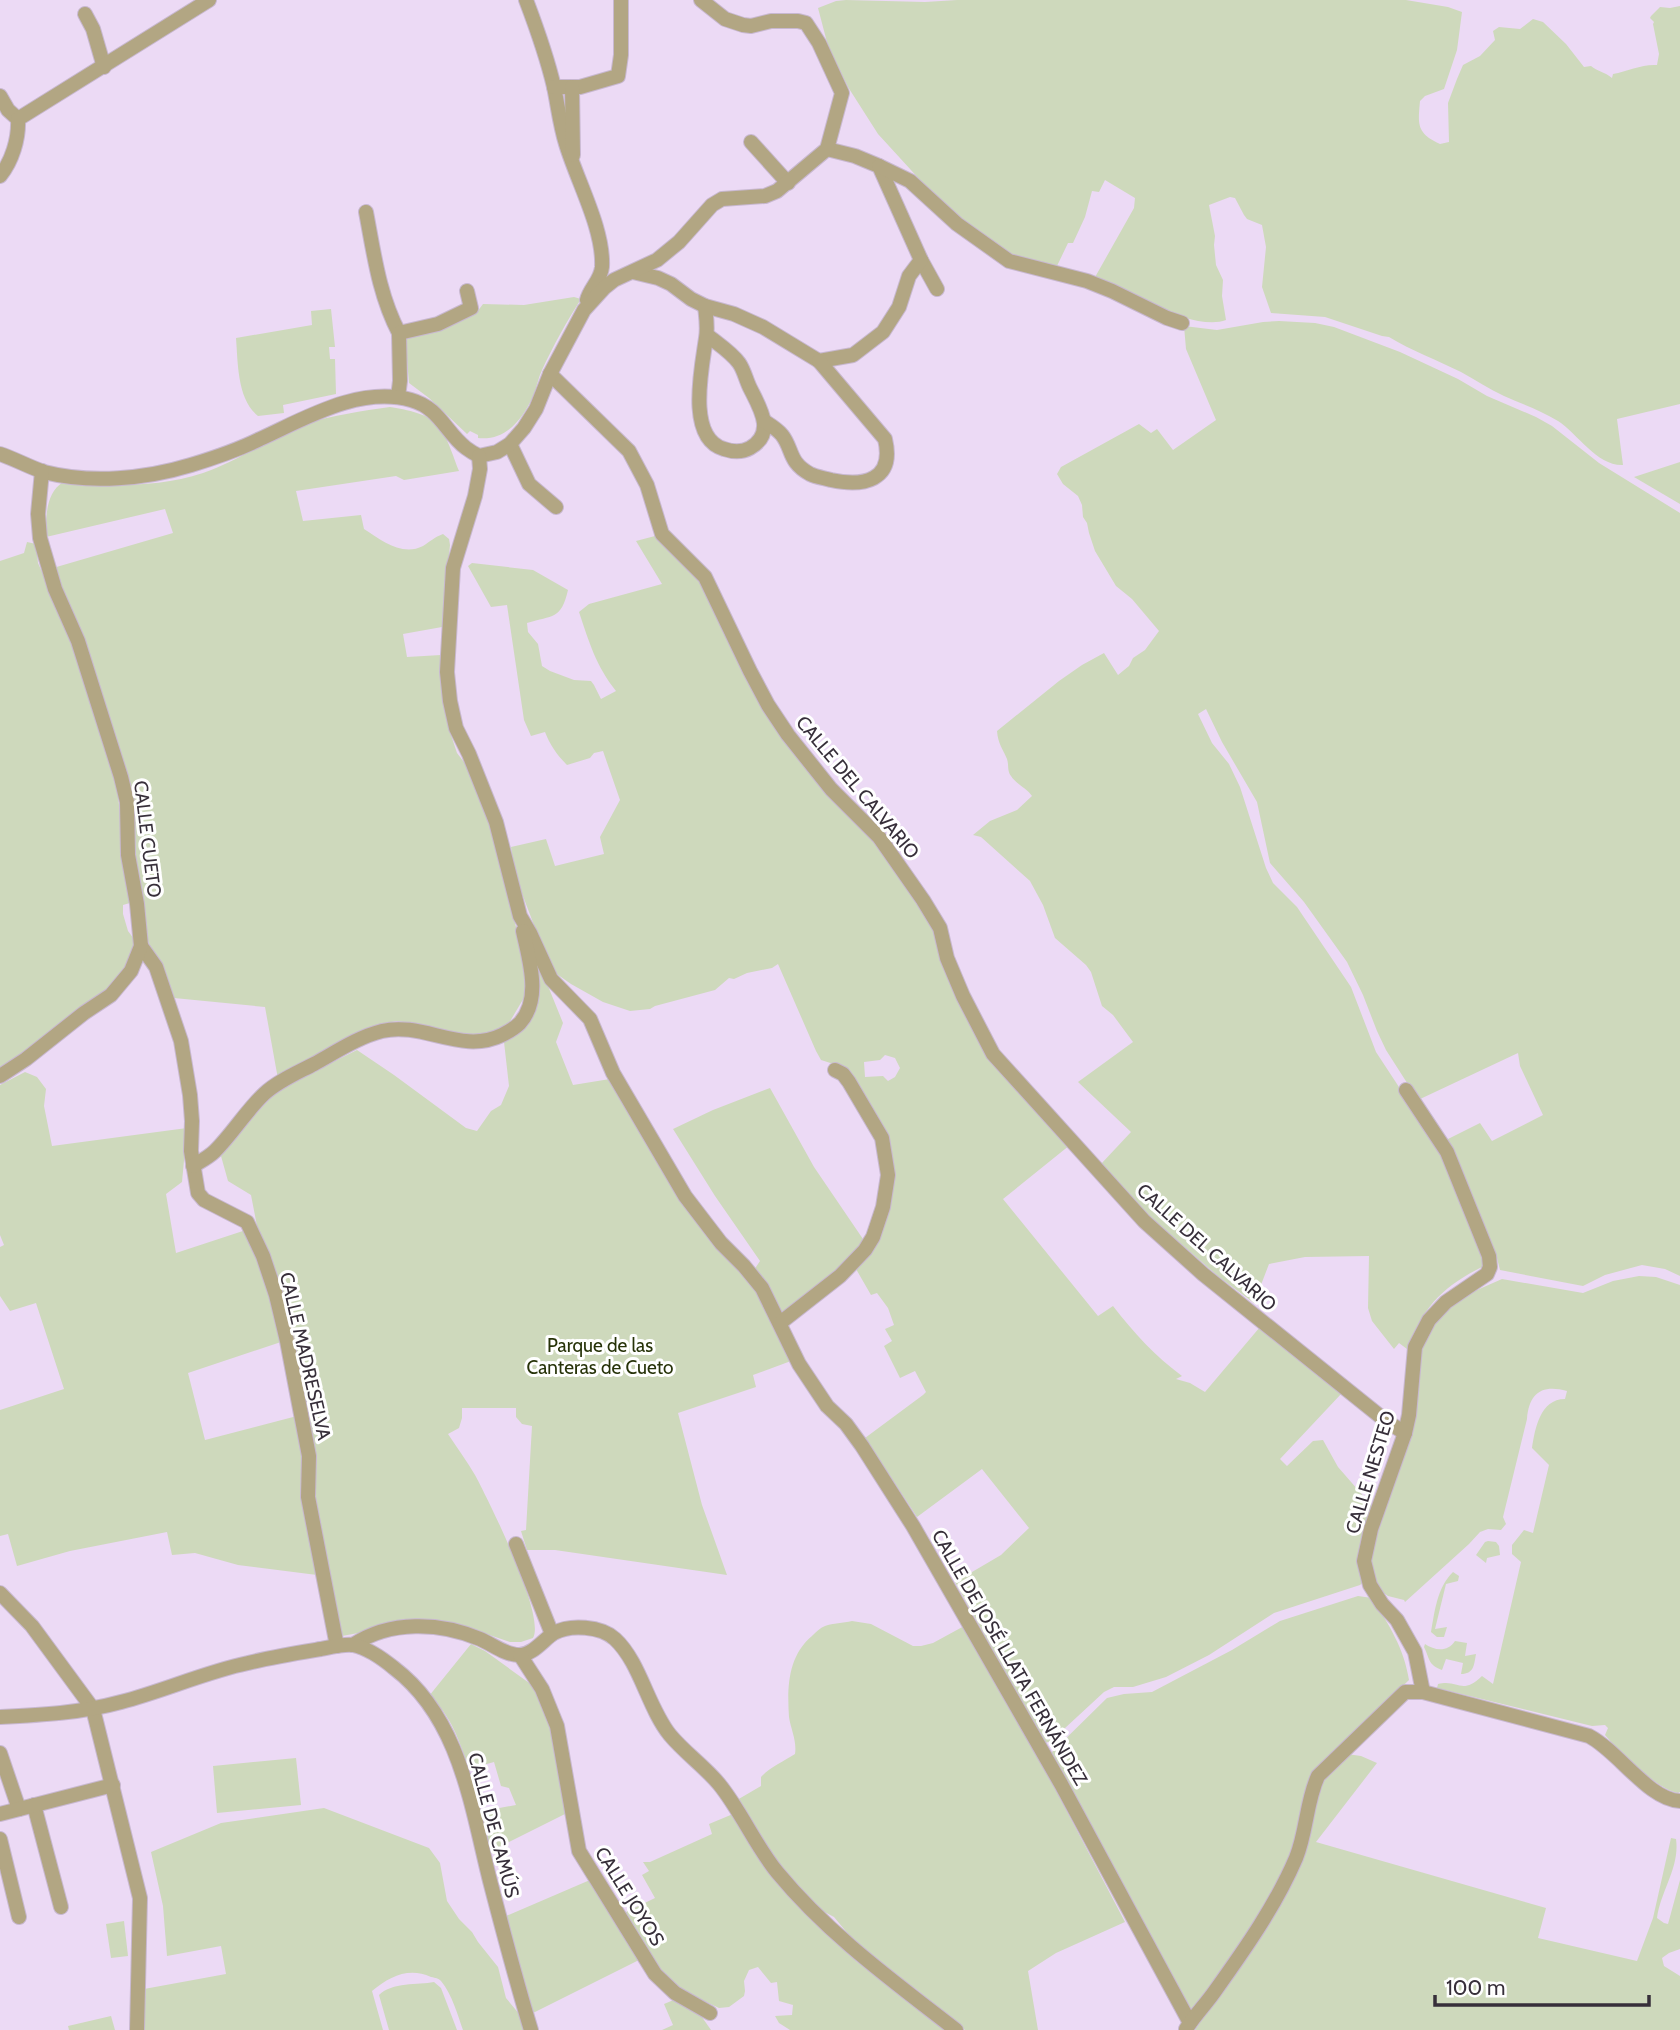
<svg xmlns="http://www.w3.org/2000/svg" width="1680" height="2030" font-family="Cabin,sans-serif">
	<style>
		.green { fill: #ced9bc; fill-rule: evenodd }
		.lines { fill: none; stroke-linecap: round; stroke-linejoin: round }
		.minor-casing { stroke: #c8b8d0; stroke-width: 16 }
		.minor { stroke: #b2a683; stroke-width: 14 }
		.labels { text-anchor: middle; stroke-width: 6; stroke-linejoin: round; paint-order: stroke }
		.street-label { font-size: 19px; fill: #372f3a; stroke: #fff }
		.park-label { font-size: 19px; fill: #273309; stroke: #fff }
	</style>
	<rect width="100%" height="100%" fill="#ecdaf5"/>
	<g class="green">
		<path d="M846 0 925 2 957 0H1406L1448 7 1462 12 1457 50 1444 89 1425 96 1420 101C1418 124 1416 133 1440 144L1449 142 1448 103 1457 79 1463 65 1480 56 1495 40 1493 31 1499 27 1520 29 1533 19 1543 22 1566 44 1584 67 1591 66C1597 71 1605 72 1612 78L1613 74C1628 71 1642 64 1657 65L1659 54 1653 24 1654 22 1650 18 1651 16 1660 7 1670 8 1680 6V404L1617 419 1623 465C1597 466 1578 434 1558 421 1540 410 1522 404 1504 396 1489 389 1476 380 1461 372 1437 360 1412 351 1389 337L1382 336 1325 317 1271 313 1262 287 1266 247 1262 225 1247 219 1244 215 1235 198 1230 197 1209 205 1215 236 1214 245 1216 265 1223 280 1222 296 1226 320C1195 332 1125 293 1094 279L1134 208 1135 198 1105 180 1099 192 1092 191 1085 217 1073 243H1068L1057 266 1027 261 1004 252 976 234 921 181 878 134 848 87 828 46 818 8 836 1Z"/>
		<path d="M574 297 581 299C567 321 553 346 542 370 538 378 537 387 533 396 523 419 506 441 478 438V435L470 431 467 434 429 398 409 383 405 337 471 315 477 312 483 304 524 305Z"/>
		<path d="M331 309 335 347H329L330 359H335L336 394 283 405 284 413 258 416C237 399 238 363 236 338L312 325 311 311Z"/>
		<path d="M1279 321 1315 323 1334 327 1400 352 1458 379 1487 396 1536 417 1552 426 1599 463 1680 513V1276L1665 1269 1642 1265 1605 1275 1583 1286 1500 1270 1497 1258 1444 1141 1480 1123 1492 1141 1543 1115 1520 1066 1518 1053 1418 1100 1386 1050 1377 1031 1363 995 1347 962 1304 902 1270 863 1257 802 1222 742 1206 709 1198 714 1212 743 1229 764 1240 787 1266 868 1273 883 1297 907 1351 987 1376 1052 1439 1148 1484 1255V1266C1443 1286 1423 1307 1407 1349L1399 1343 1394 1349 1372 1321 1368 1308 1369 1256 1305 1257 1269 1264 1254 1303 1219 1277 1141 1209 1101 1164 1131 1132 1078 1082 1133 1042 1113 1015 1102 1006 1091 972 1086 965 1055 938 1043 905 1030 881 981 837 973 835 990 821 1017 810 1032 796C1027 788 1017 785 1011 776 1007 771 1009 765 1007 759 1003 749 998 744 997 731L1059 681 1082 665 1104 653 1118 675 1129 666 1133 658 1145 650 1159 631 1132 599 1116 586 1095 551 1089 533 1087 523 1083 517 1082 505 1078 496 1063 484 1057 474 1061 467 1139 424 1151 433 1157 429 1173 450 1216 420 1186 349 1184 326 1217 330 1263 322Z"/>
		<path d="M390 407C441 415 442 425 459 471L404 480 396 476 296 491 303 521 361 515 364 529C381 540 402 557 423 546 431 541 433 538 443 534L449 539 450 545 442 627 403 634 407 657 441 655 440 671 449 729 457 753 470 770 497 846 504 881 522 950 528 991 509 1023 490 1035 466 1039 422 1025 397 1021 376 1025 278 1079 265 1007 174 998 146 937 144 903 135 863 129 779 53 568 173 533 165 509 46 537C46 518 45 494 63 482L64 484C111 485 159 488 203 473 239 461 270 437 306 424 333 415 362 411 390 407Z"/>
		<polygon points="1680,462 1680,504 1634,477"/>
		<path d="M655 536 706 588 800 758 834 802 874 842 934 926 980 1044 996 1068 1037 1107 1070 1145 1003 1199 1098 1316 1113 1306C1134 1333 1155 1356 1182 1376L1176 1379 1190 1383 1205 1392 1260 1327 1342 1393 1280 1459 1287 1466 1313 1441 1323 1440 1338 1467 1372 1506 1363 1582 1360 1585 1274 1613 1209 1655 1166 1677 1133 1687H1114L1104 1692 1051 1741 1045 1743 955 1582 1001 1555 1029 1528 982 1469 917 1517 865 1438 923 1395 926 1392 915 1371 900 1378 884 1346 892 1341 885 1329 894 1325 888 1308 877 1293 871 1295 856 1269 873 1250 891 1165 843 1067 821 1060 816 1051 778 964 772 968 747 973 734 979 729 978 715 990 655 1006 650 1009 630 1011 603 1002 571 984 551 970 515 875 511 847 546 839 555 866 604 854 600 837 620 800 603 751 594 753 590 758 567 765C557 755 550 745 545 732L531 736 524 720 507 605 491 607 468 566 472 563 533 570 568 590C561 620 553 615 527 623L528 632 538 644 542 666 550 671 574 680 591 681 594 685 601 699 616 691C596 666 589 642 579 612L589 604 662 584 636 541ZM885 1055 895 1058 900 1068 895 1077 888 1081 883 1076 865 1077 864 1062 880 1060Z"/>
		<polygon points="27,542 36,544 38,563 73,642 110,754 118,796 124,849 133,902 123,905 123,914 128,931 134,939 133,955 119,983 0,1069 0,561 24,553"/>
		<path d="M533 949 563 1023 556 1042 573 1085 610 1079 707 1232 760 1296 791 1361 753 1375 756 1387 678 1413 702 1505 727 1575 555 1550H527L521 1531 526 1530 532 1426 522 1424 516 1417V1408H462V1418L459 1428 448 1434C457 1448 467 1461 475 1475 489 1501 546 1616 533 1638L521 1642H510L454 1623 429 1620 342 1636 314 1496V1465L310 1419 299 1366 284 1305 269 1256 257 1226 251 1195 228 1181 221 1156 236 1135 279 1089 357 1050 394 1075 466 1128 477 1131 491 1111 501 1105 509 1086 504 1042 522 1027Z"/>
		<polygon points="25,1072 37,1077 46,1089 44,1106 52,1146 187,1128 182,1182 166,1194 176,1253 249,1229 258,1251 281,1342 188,1373 205,1440 297,1416 317,1575 238,1565 195,1553 172,1555 167,1532 70,1551 17,1566 8,1534 0,1536 0,1410 64,1389 36,1303 10,1311 0,1296 0,1247 4,1245 0,1235 0,1085"/>
		<polygon points="770,1088 814,1167 865,1242 856,1256 782,1314 769,1286 754,1270 760,1261 715,1196 673,1129 713,1110"/>
		<path d="M1639 1276 1656 1277 1680 1285V1792L1678 1793C1656 1789 1620 1752 1605 1735L1608 1728 1605 1725 1592 1726 1437 1688 1438 1684C1459 1679 1461 1696 1482 1676L1493 1684 1521 1562 1512 1554V1545L1524 1530 1533 1533 1549 1465 1532 1448C1535 1429 1540 1399 1565 1399L1567 1391C1542 1384 1529 1393 1527 1419L1503 1517 1506 1524 1501 1530 1488 1529 1480 1532 1469 1544 1405 1602 1404 1600 1388 1596 1381 1591 1373 1573 1371 1561 1376 1538 1412 1429 1422 1349 1430 1330 1441 1315 1459 1298 1502 1279 1583 1293 1613 1281Z"/>
		<polygon points="1488,1541 1496,1542 1499,1546 1500,1555 1487,1558 1486,1563 1476,1555 1485,1542"/>
		<path d="M1453 1572 1459 1576 1458 1581 1446 1584 1435 1629 1447 1627 1444 1637H1437L1431 1632C1435 1610 1437 1588 1453 1572Z"/>
		<path d="M1358 1596 1372 1598C1389 1625 1404 1648 1409 1680L1313 1773 1294 1852 1235 1955 1191 2013 1051 1753 1107 1698 1124 1694 1152 1692 1232 1650 1280 1621Z"/>
		<path d="M852 1621 871 1624 913 1646H921L933 1643 966 1625 1040 1760 1125 1922 1056 1953 1028 1971 1038 2030H965L916 1989 890 1973 849 1935 834 1917 819 1909 789 1875 782 1871 737 1800 761 1786V1777C769 1768 784 1761 795 1754 797 1741 791 1730 789 1717 787 1687 788 1656 812 1636 816 1632 820 1628 825 1626 833 1623 843 1623 852 1621Z"/>
		<path d="M1455 1641 1467 1643 1465 1656 1476 1654C1474 1665 1474 1674 1461 1674L1463 1663 1446 1659 1442 1670C1428 1665 1430 1659 1424 1647L1425 1644C1435 1651 1448 1652 1455 1641Z"/>
		<path d="M471 1644 485 1651 532 1685 551 1723 567 1813 487 1853 478 1812 516 1805 509 1788 501 1786 494 1762 469 1769C460 1743 451 1714 429 1696Z"/>
		<path d="M1347 1754 1361 1756 1377 1763 1316 1842 1546 1908 1538 1938 1637 1961 1653 1918 1671 1838 1676 1839C1680 1867 1661 1890 1657 1918L1664 1923 1668 1924 1680 1880V1949L1669 1953 1662 1958 1664 1966 1680 1976V2030H1195L1302 1863C1314 1834 1311 1796 1331 1770 1335 1765 1342 1760 1347 1754Z"/>
		<polygon points="296,1758 301,1805 217,1813 213,1766"/>
		<path d="M324 1808 429 1848 440 1863 447 1901 459 1919 472 1932 478 1942 498 1967 506 1998 520 2015 526 2030H463C458 2016 452 1994 441 1981 438 1978 436 1978 431 1977 409 1967 390 1976 372 1991L383 2030H143L144 1989 226 1974 221 1946 167 1956 163 1906 151 1852 221 1823Z"/>
		<polygon points="733,1814 776,1882 794,1899 805,1913 856,1961 944,2030 790,2030 779,2023 775,2016 792,2015 793,2005 779,2001 777,1982 771,1983 758,1967 749,1970 744,1981 745,1991 744,1996 729,2007 719,2008 685,1992 667,1980 624,1913 655,1898 642,1875 649,1871 643,1862 650,1862 712,1834 709,1824"/>
		<polygon points="590,1880 643,1958 531,2014 506,1916"/>
		<polygon points="124,1921 128,1956 111,1958 106,1924"/>
		<path d="M434 1982 441 1988 457 2030H389L379 1995C392 1982 418 1985 434 1982Z"/>
		<polygon points="676,1999 697,2010 711,2030 662,2030 673,2025 664,2004"/>
		<polygon points="111,2016 115,2030 69,2030 68,2026"/>
	</g>
	<g class="lines">
		<defs>
			<g id="minor">
				<path d="M526 0C537 29 547 57 554 87 558 106 560 125 566 144 577 181 604 229 602 267 601 280 590 288 587 300"/>
				<polyline points="85,14 93,29 104,67"/>
				<polyline points="554,87 580,87 618,76 621,55 621,0"/>
				<polyline points="572,87 573,155"/>
				<polyline points="0,96 8,110 18,119"/>
				<polyline points="751,142 788,183"/>
				<polyline points="827,149 855,156 879,166 921,260 937,289"/>
				<polyline points="879,166 910,181 957,224 1009,261 1087,281 1112,291 1167,318 1182,323"/>
				<path d="M0 176C12 161 19 139 18 119L209 0"/>
				<path d="M366 212C374 254 379 295 399 333"/>
				<polyline points="633,272 658,278 671,284 691,299 705,306 734,314 763,327 819,361 853,355 883,332 899,307 909,276 921,260"/>
				<path d="M705 306C706 316 708 327 706 338 702 367 686 438 724 449 733 452 741 453 750 448 776 433 760 408 750 388 746 380 744 370 739 363 731 352 718 344 707 335"/>
				<polyline points="550,374 629,451 647,485 662,534 705,577 750,671 768,705 788,735 831,789 879,837 923,900 940,928 947,958 963,996 993,1054 1144,1221 1203,1274 1386,1421 1405,1433"/>
				<polyline points="398,397 400,381 399,333 438,324 471,308 467,291"/>
				<path d="M764 421C770 425 777 429 782 435 793 449 788 462 810 474 816 477 824 478 831 480 863 487 895 481 885 439L819 361"/>
				<polyline points="510,444 529,484 556,507"/>
				<path d="M0 454C15 459 29 467 44 472 91 484 145 479 191 465 214 458 238 450 260 439 306 418 359 386 411 400 440 408 445 432 466 448 470 451 475 454 479 456L497 452 510 444 524 428 536 409 550 374 584 310 604 288 614 280 657 260 679 242 712 205 722 199 765 196 777 191 827 149 842 93 819 43 806 23 798 21H771L751 26 743 25 725 19 701 0"/>
				<polyline points="479,456 480,469 475,496 453,568 447,672 450,701 456,728 469,754 496,822 520,916 530,933 551,979 590,1019 613,1073 685,1196 721,1243 744,1266 762,1288 799,1364 827,1406 846,1424 862,1446 913,1526 1061,1784 1190,2023"/>
				<polyline points="141,946 156,967 181,1041 190,1095 192,1121 191,1151 198,1193 204,1200 247,1222 263,1256 276,1295 287,1341 309,1456 308,1497 337,1646"/>
				<polyline points="0,1076 26,1059 84,1013 111,995 131,971 141,946 137,904 128,855 127,802 121,777 78,641 55,589 40,538 38,514 42,471"/>
				<polyline points="1406,1090 1447,1152 1489,1256 1490,1267 1487,1274 1446,1302 1429,1320 1415,1347 1409,1415 1405,1433 1371,1529 1364,1561 1370,1585 1382,1604 1397,1620 1415,1652 1423,1692"/>
				<path d="M193 1166C201 1161 209 1157 215 1151 233 1133 246 1111 264 1094 278 1081 297 1073 314 1064 336 1052 358 1037 382 1031 423 1021 461 1055 502 1035 508 1032 515 1028 520 1023 542 998 529 960 523 931"/>
				<polyline points="780,1323 840,1276 865,1250 873,1237 883,1207 888,1175 882,1138 849,1082 843,1074 835,1070"/>
				<polyline points="516,1544 552,1634"/>
				<polyline points="0,1593 32,1626 93,1709 140,1898 137,2030"/>
				<path d="M353 1645C390 1620 440 1622 480 1639 492 1644 505 1655 519 1655 533 1655 544 1639 554 1633 570 1624 601 1626 615 1639 640 1662 648 1708 670 1735 685 1753 704 1766 719 1784 741 1811 755 1845 777 1872 828 1934 893 1981 956 2030"/>
				<polyline points="520,1655 542,1689 557,1726 579,1851 655,1974 675,1993 710,2013"/>
				<path d="M0 1717C41 1715 81 1713 121 1702 164 1691 205 1672 248 1663 272 1657 297 1653 321 1649 331 1647 343 1644 353 1645 368 1648 383 1659 394 1668 460 1718 471 1806 490 1881 503 1931 516 1981 531 2030"/>
				<polyline points="0,1753 19,1809"/>
				<polyline points="34,1805 61,1907"/>
				<polyline points="0,1814 113,1785"/>
				<polyline points="0,1839 19,1917"/>
				<path d="M1186 2029C1195 2015 1206 2004 1215 1991 1245 1949 1276 1905 1296 1858 1307 1831 1306 1802 1318 1776L1405 1692H1423L1589 1736C1618 1751 1649 1800 1680 1801"/>
			</g>
		</defs>
		<use href="#minor" class="minor-casing"/>
		<use href="#minor" class="minor"/>
	</g>
	<g class="labels">
		<g class="street-label">
			<text transform="translate(858 787) rotate(50)" y="7">CALLE DEL CALVARIO</text>
			<text transform="translate(148 839) rotate(83)" y="7">CALLE CUETO</text>
			<text transform="translate(1207 1247) rotate(42)" y="7">CALLE DEL CALVARIO</text>
			<text transform="translate(306 1356) rotate(77)" y="7">CALLE MADRESELVA</text>
			<text transform="translate(1370 1472) rotate(-73)" y="7">CALLE NESTEO</text>
			<text transform="translate(1010 1657) rotate(60)" y="7">CALLE DE JOSÉ LLATA FERNÁNDEZ</text>
			<text transform="translate(494 1825) rotate(75)" y="7">CALLE DE CAMÚS</text>
			<text transform="translate(630 1896) rotate(58)" y="7">CALLE JOYOS</text>
		</g>
		<g class="park-label">
			<text x="600" y="1352">Parque de las<tspan x="600" dy="22">Canteras de Cueto</tspan></text>
		</g>
	</g>
	<path d="M1435 1995v10h214v-10" fill="none" stroke="#372f3a" stroke-width="3.5"/>
	<text x="1446" y="1995" font-size="21" fill="#372f3a" stroke="#ffffff" stroke-width="5" paint-order="stroke">100 m</text>
</svg>
